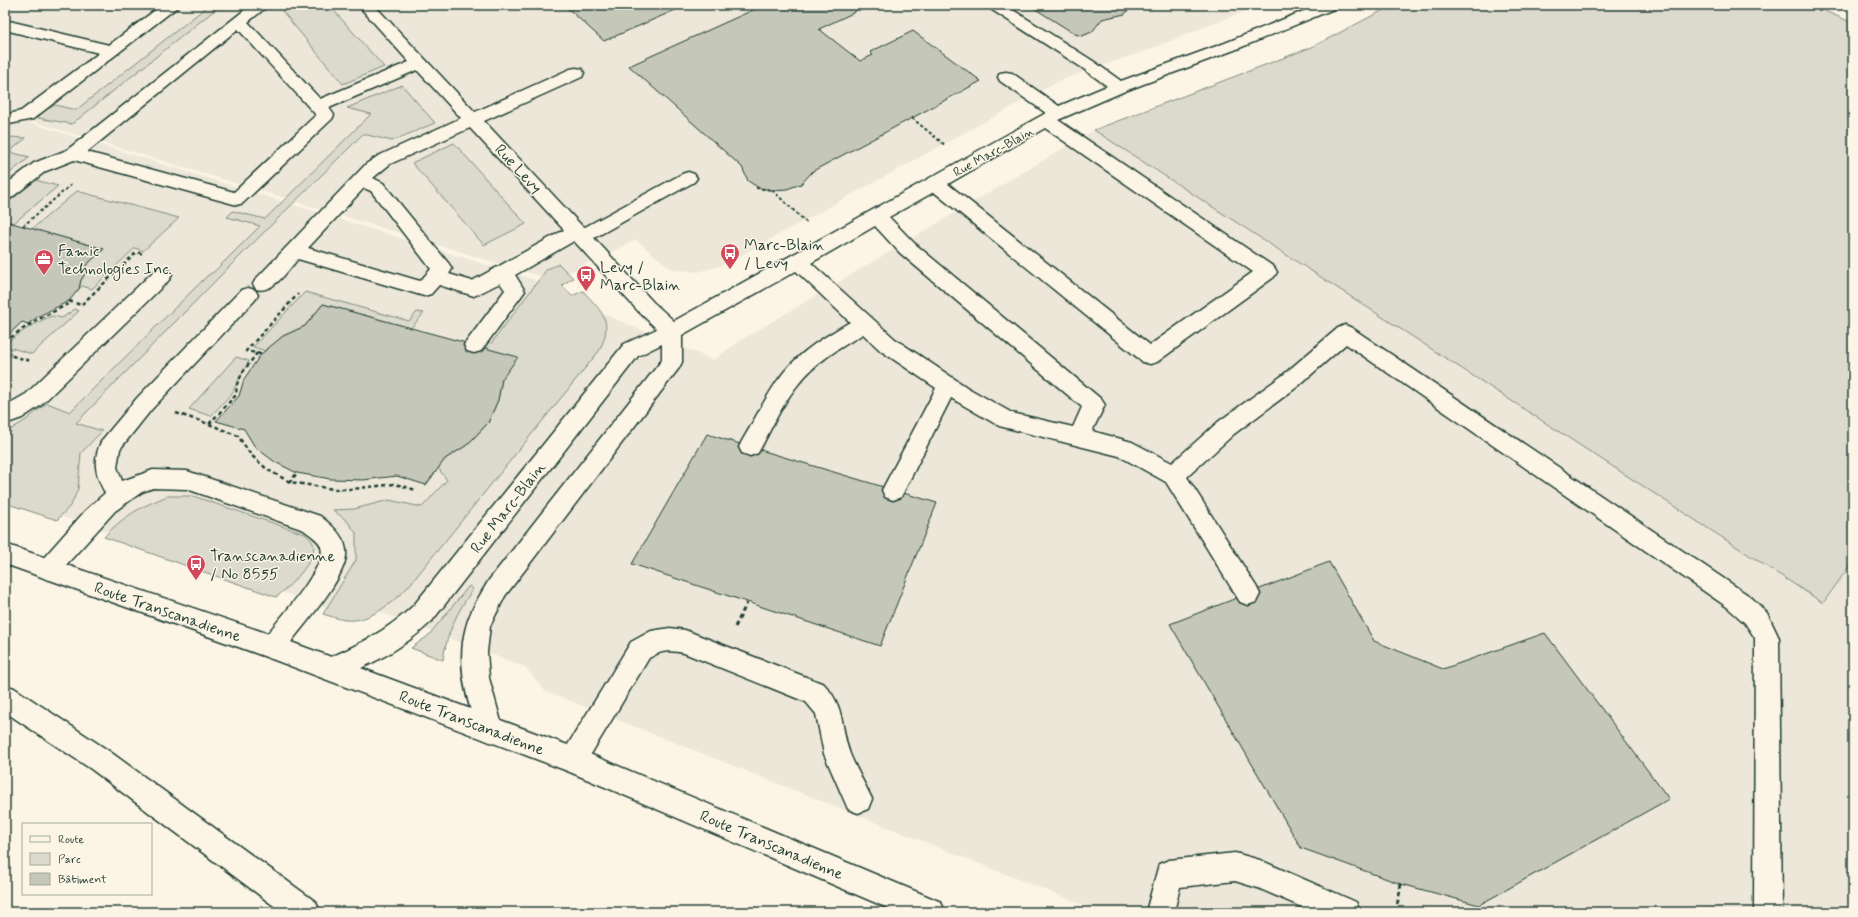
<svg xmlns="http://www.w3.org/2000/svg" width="1858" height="917" font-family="Mynerve,sans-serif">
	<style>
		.built { fill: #ece7d8 }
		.green { fill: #dcdacc; stroke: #7e8c80 }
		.building { fill: #c5c7b9; stroke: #1f3d34 }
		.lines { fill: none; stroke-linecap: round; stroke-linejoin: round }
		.minor-casing { stroke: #1f3d34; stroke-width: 3 }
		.major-casing { stroke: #1f3d34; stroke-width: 3 }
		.highway-casing { stroke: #1f3d34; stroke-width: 3 }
		.path-far2 { stroke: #1f3d34; stroke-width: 2; stroke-dasharray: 3 2.5; stroke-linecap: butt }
		.path-far1 { stroke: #1f3d34; stroke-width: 2.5; stroke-dasharray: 4 3; stroke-linecap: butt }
		.path { stroke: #1f3d34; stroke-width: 3; stroke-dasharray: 4.5 3.5; stroke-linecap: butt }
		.minor { fill: #fcf5e5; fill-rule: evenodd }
		.major { fill: #fcf5e5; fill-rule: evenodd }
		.highway { fill: #fcf5e5; fill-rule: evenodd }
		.labels { text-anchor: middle; stroke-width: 3; stroke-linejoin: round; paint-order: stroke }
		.far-street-label { font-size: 13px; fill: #1f3d34; stroke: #fcf5e5 }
		.street-label { font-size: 16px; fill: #1f3d34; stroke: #fcf5e5 }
		.poi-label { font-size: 16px; fill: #1f3d34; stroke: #fcf5e5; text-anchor: start }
	</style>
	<rect width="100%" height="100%" fill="#fcf5e5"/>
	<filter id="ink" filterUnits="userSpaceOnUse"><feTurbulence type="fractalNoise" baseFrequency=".025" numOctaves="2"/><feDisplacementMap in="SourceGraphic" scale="8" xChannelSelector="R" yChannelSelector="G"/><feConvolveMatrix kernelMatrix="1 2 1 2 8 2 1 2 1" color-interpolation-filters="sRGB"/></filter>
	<g filter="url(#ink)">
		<g class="built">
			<polygon points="5,5 1260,5 1145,51 1061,80 723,265 698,272 671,269 636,240 553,280 5,113"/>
			<polygon points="5,115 561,288 575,302 713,360 743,339 1094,130 1823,603 1853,562 1853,912 1101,912 545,691 525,667 377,611 352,616 5,497"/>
		</g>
		<g class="green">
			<polygon points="209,5 221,5 72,124 38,118 39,113 55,105 76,110"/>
			<polygon points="281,5 329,5 384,67 343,84 278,6"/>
			<polygon points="1393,5 1811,5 1853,23 1853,561 1823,603 1094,130 1312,47"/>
			<polygon points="402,85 435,123 392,141 363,134 226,270 76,423 102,431 81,453 78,489 71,505 57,520 5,503 5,433 26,420 47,403 70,412 207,276 215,271 260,226 227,217 233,211 265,219 371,114 347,108"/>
			<polygon points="8,137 26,138 9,152 30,157 5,177 5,138"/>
			<polygon points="454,143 526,224 484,245 412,163"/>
			<polygon points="35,180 58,186 14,223 5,221 5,205"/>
			<polygon points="77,191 179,218 143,251 135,248 92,289 82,286 79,289 81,280 87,271 82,269 104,249 32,229"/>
			<path d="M559 264 573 278 562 285 572 296 583 291C603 313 614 321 599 351L408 587C392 603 369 623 345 620 338 619 330 616 323 614L356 560V533L347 521 333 510 354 509 389 500 422 507 447 480 438 468 445 459 467 445 488 423 498 400 502 379 487 349 547 269Z"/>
			<polygon points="305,292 409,321 417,312 424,313 411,328 323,304 305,326 283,336 266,351 253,347"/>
			<path d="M75 309 79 311 32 354 5 346C9 338 42 319 52 316 55 316 58 317 62 318Z"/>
			<polygon points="236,357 249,361 232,393 211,416 189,409"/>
			<path d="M168 496H193L305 534C307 536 312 540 313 543 319 559 287 589 276 597L104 537C123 516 142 506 168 496Z"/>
			<path d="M469 586 473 589C457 612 447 632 443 660L411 648 428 636Z"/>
		</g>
		<g class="building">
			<polygon points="564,5 687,5 604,41"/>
			<polygon points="764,5 857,5 855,12 819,29 860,61 873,55 870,52 913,31 981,81 813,171 801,184 787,189 772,190 759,188 748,181 742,167 629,66"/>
			<polygon points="1029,5 1133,5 1125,14 1102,19 1092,32 1082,36 1075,34"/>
			<polygon points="5,221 104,249 82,269 87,271 81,280 79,289 69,301 39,316 28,324 22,322 5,338"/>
			<polygon points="323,304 518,357 502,379 498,400 488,423 467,445 445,459 426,485 397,476 363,480 331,479 297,473 275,462 255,447 244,429 216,421 239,396 244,379 261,354 283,336 305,326"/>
			<polygon points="707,434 937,503 880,646 632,564"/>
			<polygon points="1329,562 1374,641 1443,669 1545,633 1669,799 1479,905 1401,884 1301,848 1170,624"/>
		</g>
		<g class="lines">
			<defs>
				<g id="minor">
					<polygon points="162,5 180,5 33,119 5,125 5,115 21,111 99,53 5,30 5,20 109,45"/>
					<path d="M251 5H269L248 22 320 99 409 62 358 5H374L475 112 570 69 576 68 582 69 584 73 582 77 484 121 581 225 585 227 682 174 688 172 694 174 697 178 694 182 594 238 653 302 674 321 1046 113 1000 81 998 77 1000 73 1006 72 1012 73 1059 106 1107 86 1081 67 989 8 986 5H1005L1093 61 1121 81 1225 43 1318 5H1339L1336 8 1237 49 1125 91 1058 120 1274 267 1277 272 1274 277 1157 362 1150 364 1143 362 934 192 889 217 914 243 1101 399 1105 405 1092 431 1132 442 1172 463 1218 422 1283 375 1338 328 1345 325 1352 328 1751 597 1767 613 1779 638 1782 912H1754L1755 638 1745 623 1727 607 1346 344 1297 387 1234 434 1187 477 1256 586 1260 594 1256 602 1248 605 1240 602 1166 482 1119 456 999 426 951 398 901 497 893 500 885 497 882 490 936 388 881 351 863 334C840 348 817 361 800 382 782 403 771 430 758 453L750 456 742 453 739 447 742 441C756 418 767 393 784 372 802 350 826 336 850 322L796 271 682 335V362L679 368 505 596 490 626 487 652 489 678 503 729 499 738 490 742 481 738C467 705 456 663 466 627 470 611 480 595 489 580L662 360V344L638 356 432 621C403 649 369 666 331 681L322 677 318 669 322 661C357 646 387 631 414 605L624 344 657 329 639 312 574 241 515 275 525 291 481 351 474 353 467 351 464 345 505 290 500 283 474 296 439 285 431 294 424 296 298 259C287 271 273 294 256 289L253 284 256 279 366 164 378 156 461 118 417 70 329 108 334 115 332 119 243 203 237 205 74 160 46 171 11 198 5 200V185L34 163 67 150ZM238 29 316 115 234 192 87 152ZM470 128 564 230 472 281 449 274 452 269 449 264 383 183 373 178 390 164ZM1045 128 1253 272 1150 345 948 184ZM364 188 371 191 431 269 420 281 308 248ZM875 226 900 253 1082 407 1073 427 1012 413 968 388 895 339 811 263Z"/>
					<polygon points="162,268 169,270 172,275 169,280 40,406 22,418 5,424 5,406 26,394 155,270"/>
					<path d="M248 288 255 290 258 295 255 300 151 410 120 449 117 467 122 481 153 470 187 471 320 516C332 525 348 539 346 556 343 580 309 619 294 638 290 643 286 652 281 655 278 657 275 658 272 659L263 655 260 647 263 639C276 623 328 566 321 547 319 540 310 535 304 530L187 489 153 488 142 492 115 511 56 576 48 580 40 576 36 569 40 562 86 510 105 493C95 474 92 460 102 440L137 398 241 290Z"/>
					<path d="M670 628 685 630 824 684C846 708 840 727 850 754 856 769 865 784 872 799L868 809 858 813 848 809 824 754 816 714 806 702 684 653C670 650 662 650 649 658L582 769 573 773 564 769 560 760 564 751 631 642 651 631Z"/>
					<polygon points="1235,853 1260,860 1356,902 1360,912 1313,912 1258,888 1235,881 1180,887 1174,912 1146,912 1159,864 1169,860"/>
				</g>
				<polygon id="major" points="5,544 272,635 573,747 941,902 945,912 897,912 570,772 272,659 5,564"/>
				<polygon id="highway" points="5,685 14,688 109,751 316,902 320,912 282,912 91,769 5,712"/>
			</defs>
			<use href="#minor" class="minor-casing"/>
			<use href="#major" class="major-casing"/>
			<use href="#highway" class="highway-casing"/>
			<g class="path-far2">
				<polyline points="912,118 946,146"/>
				<polyline points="756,188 772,190 808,224"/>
				<polyline points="23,226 71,185"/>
			</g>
			<g class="path-far1">
				<polyline points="69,301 81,305 137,252 143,254"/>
				<path d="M5 342C25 325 49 314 72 302"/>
				<polyline points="5,354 31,361"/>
				<polyline points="261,354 246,351 298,294"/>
				<polyline points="176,413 209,424 236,395 237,384 243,372 257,353"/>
				<polyline points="209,424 238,436 251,455 268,470 290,482 333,489 352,489 395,484 416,490"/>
				<polyline points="289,483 297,473"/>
			</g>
			<g class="path">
				<polyline points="735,627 747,603"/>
				<polyline points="1396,912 1401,884"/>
			</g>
			<use href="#minor" class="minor"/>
			<use href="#major" class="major"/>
			<use href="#highway" class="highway"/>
		</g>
	</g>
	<defs>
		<symbol id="bus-pin" viewBox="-11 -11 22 30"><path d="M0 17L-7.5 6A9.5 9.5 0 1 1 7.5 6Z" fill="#d1495b" stroke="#fcf5e5"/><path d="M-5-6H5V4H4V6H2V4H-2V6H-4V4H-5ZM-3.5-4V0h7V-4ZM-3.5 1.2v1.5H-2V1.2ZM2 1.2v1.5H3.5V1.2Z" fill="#fff"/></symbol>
		<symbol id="office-pin" viewBox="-11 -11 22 30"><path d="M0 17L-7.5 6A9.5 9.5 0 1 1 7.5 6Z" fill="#d1495b" stroke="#fcf5e5"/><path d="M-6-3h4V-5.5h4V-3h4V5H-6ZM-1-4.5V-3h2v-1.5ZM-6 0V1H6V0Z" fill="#fff"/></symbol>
	</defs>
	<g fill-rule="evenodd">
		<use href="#bus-pin" x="719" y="242" width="22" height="30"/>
		<use href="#office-pin" x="33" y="248" width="22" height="30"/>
		<use href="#bus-pin" x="575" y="264" width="22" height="30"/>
		<use href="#bus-pin" x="185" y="553" width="22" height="30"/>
	</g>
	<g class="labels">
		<g class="far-street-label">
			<text transform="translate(993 151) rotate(-29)" y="5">Rue Marc-Blain</text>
		</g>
		<g class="street-label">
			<text transform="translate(519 168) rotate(47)" y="6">Rue Levy</text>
			<text transform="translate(507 507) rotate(-52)" y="6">Rue Marc-Blain</text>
			<text transform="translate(168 611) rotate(19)" y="6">Route Transcanadienne</text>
			<text transform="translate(472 722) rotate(21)" y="6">Route Transcanadienne</text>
			<text transform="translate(772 844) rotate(23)" y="6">Route Transcanadienne</text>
		</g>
		<g class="poi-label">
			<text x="744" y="250">Marc-Blain<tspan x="744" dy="18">/ Levy</tspan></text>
			<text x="58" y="256">Famic<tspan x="58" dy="18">Technologies Inc.</tspan></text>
			<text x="600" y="272">Levy /<tspan x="600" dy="18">Marc-Blain</tspan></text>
			<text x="210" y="561">Transcanadienne<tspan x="210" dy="18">/ No 8555</tspan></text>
		</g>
	</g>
	<rect width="1858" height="917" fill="none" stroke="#fcf5e5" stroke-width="20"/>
	<rect x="10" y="10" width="1838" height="897" fill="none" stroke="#1f3d34" stroke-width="1.5" filter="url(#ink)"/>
	<rect x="22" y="823" width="130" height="72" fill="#fcf5e5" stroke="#a4ab9e"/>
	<rect x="30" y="836" width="20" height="6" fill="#fcf5e5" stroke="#a4ab9e"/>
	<text x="58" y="843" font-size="12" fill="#1f3d34">Route</text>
	<rect x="30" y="853" width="20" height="12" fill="#dcdacc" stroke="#a4ab9e"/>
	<text x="58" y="863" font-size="12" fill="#1f3d34">Parc</text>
	<rect x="30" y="873" width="20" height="12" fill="#c5c7b9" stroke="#a4ab9e"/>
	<text x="58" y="883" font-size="12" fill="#1f3d34">Bâtiment</text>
</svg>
